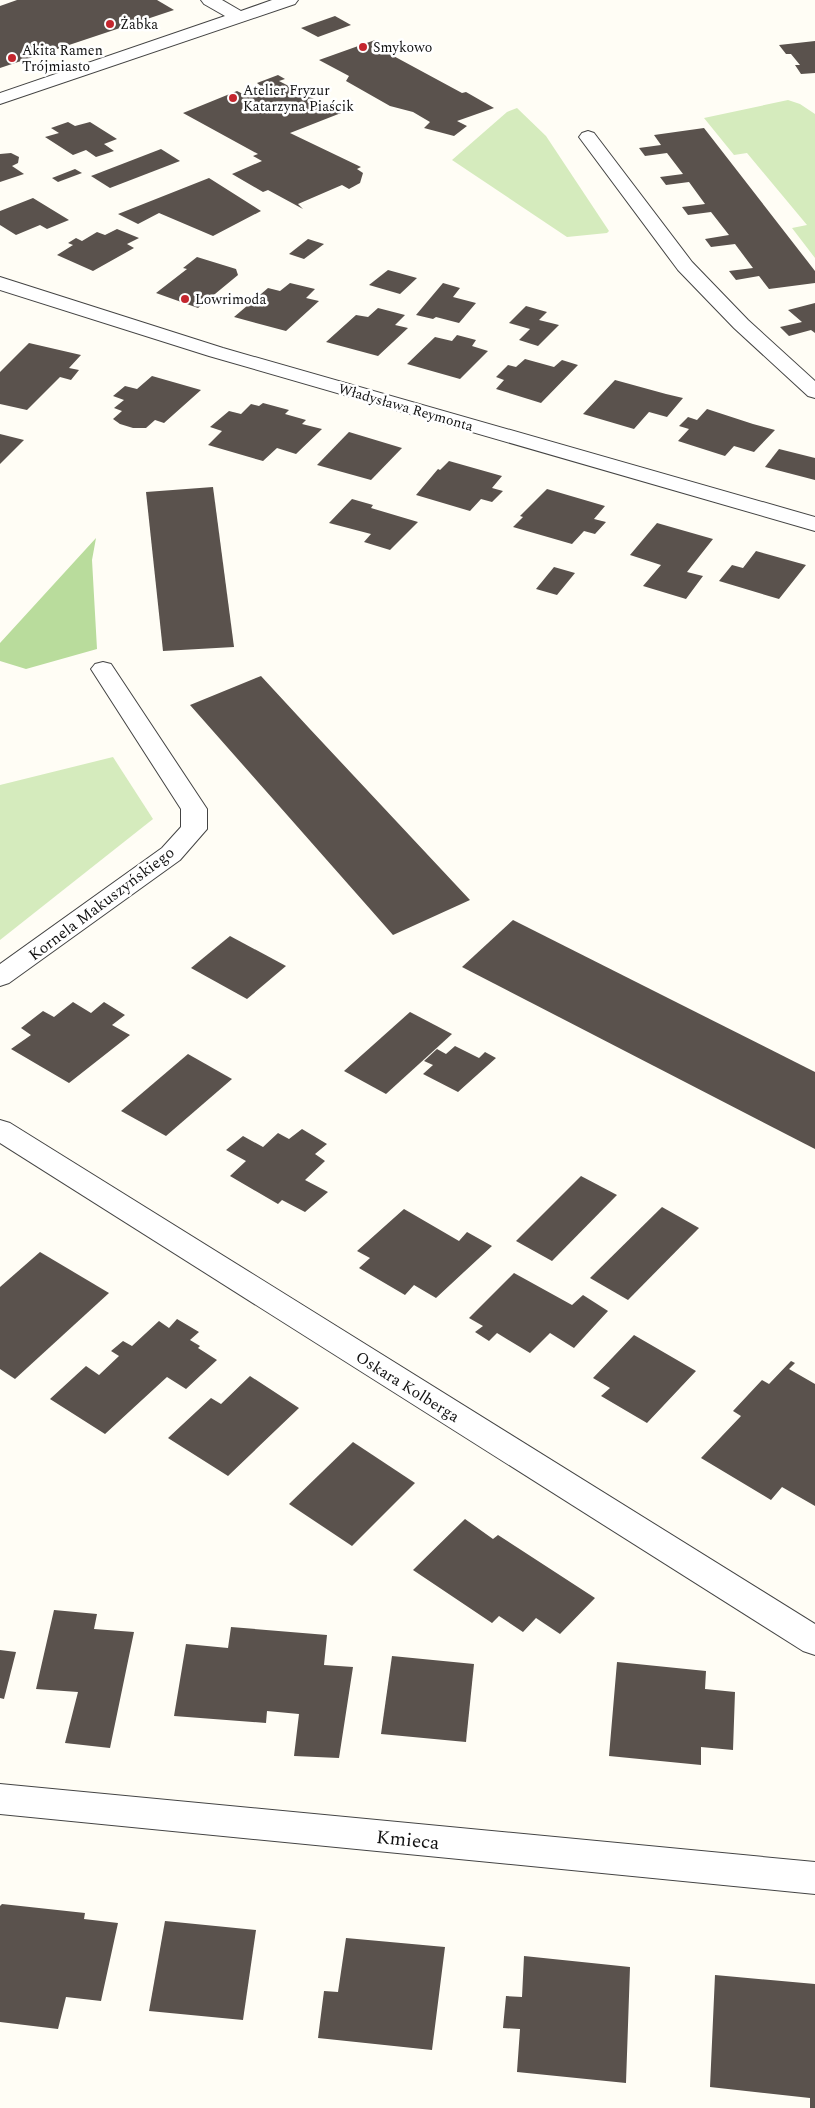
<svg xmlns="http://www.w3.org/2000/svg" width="815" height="2108" font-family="Spectral,serif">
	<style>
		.green { fill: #d5ebbd }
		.forest { fill: #b9dc9c }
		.building { fill: #5a524d }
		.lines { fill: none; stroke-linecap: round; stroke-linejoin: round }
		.minor-casing { stroke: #444; stroke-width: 2 }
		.minor { fill: #fff; fill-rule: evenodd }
		.poi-dot { fill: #c4262e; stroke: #fff; stroke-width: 2 }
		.labels { text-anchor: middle; stroke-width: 5; stroke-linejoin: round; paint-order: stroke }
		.far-poi-label { font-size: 14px; fill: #111; stroke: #fff; text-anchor: start }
		.far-street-label { font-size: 14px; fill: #111; stroke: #fff }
		.street-label { font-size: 16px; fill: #111; stroke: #fff }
		.near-street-label { font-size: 19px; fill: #111; stroke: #fff }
	</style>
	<rect width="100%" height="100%" fill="#fffdf5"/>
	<g class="green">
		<polygon points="788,100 800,104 815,114 815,258 792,228 807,225 747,153 734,155 704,118"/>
		<polygon points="517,108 546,136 609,231 607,233 567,237 452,160 507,112"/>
		<polygon points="113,757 153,819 0,940 0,785"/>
	</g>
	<polygon class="forest" points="96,538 92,560 97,649 26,669 0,661 0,643"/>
	<g class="building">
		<polygon points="17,0 157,0 174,10 0,68 0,6"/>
		<polygon points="335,16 351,25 318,37 301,28"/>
		<polygon points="375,40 393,50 388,53 462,93 466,92 494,108 457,121 467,126 454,136 424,128 430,122 413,112 390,106 346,81 349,76 319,60"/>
		<polygon points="815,41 815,73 801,74 795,65 800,65 791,54 786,54 779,45"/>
		<polygon points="278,75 285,79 279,81 341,113 290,133 361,167 357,169 363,173 360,183 349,189 342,185 298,204 303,209 268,190 263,192 232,174 262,161 253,156 258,154 183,113 237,91 243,94 262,87 257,83"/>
		<polygon points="68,122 75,126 90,122 117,139 104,144 114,151 96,157 86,150 73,155 45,137 59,133 51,128"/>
		<polygon points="704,128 815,271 815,283 769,289 759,276 736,280 729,271 753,268 735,244 711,247 705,239 729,235 711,212 688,215 682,207 705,204 689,182 666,185 660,177 683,174 667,153 645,156 639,148 661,145 654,135"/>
		<polygon points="161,149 180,161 110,188 91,176"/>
		<polygon points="11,153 19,157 18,163 12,166 24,174 0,182 0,154"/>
		<polygon points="75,169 82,173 58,182 52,178"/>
		<polygon points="209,178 261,211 213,236 159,213 138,224 118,214"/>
		<polygon points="33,198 69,220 47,229 40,225 16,235 0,225 0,211"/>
		<polygon points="117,229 139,238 127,244 134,248 93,271 57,255 73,245 68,243 76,238 82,241 97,232 105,235"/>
		<polygon points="308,239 324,244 304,259 289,254"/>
		<polygon points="197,257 236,269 238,275 198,308 156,293 187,269 183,268"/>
		<polygon points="388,270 417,278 400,294 369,285"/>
		<polygon points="290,283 315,289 306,298 319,301 286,331 234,317 268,288 280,291"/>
		<polygon points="443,283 460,288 453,297 476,303 459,323 436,317 433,319 416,315"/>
		<polygon points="815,303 815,333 811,330 789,336 780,327 802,322 788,310"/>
		<polygon points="526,306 547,312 539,320 559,325 538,346 519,340 530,329 509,323"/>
		<polygon points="378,308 405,315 395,325 408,328 378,356 326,342 356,315 368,317"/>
		<polygon points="457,335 476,340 472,346 488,351 460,379 407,364 435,337 452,341"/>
		<polygon points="29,343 81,355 69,368 79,370 71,380 60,377 27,410 0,404 0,372"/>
		<polygon points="525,359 554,367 562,360 578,365 541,403 496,389 504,380 496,377 508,365 516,367"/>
		<polygon points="152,376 201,390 164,423 155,420 146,428 133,428 120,424 113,419 122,411 114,408 124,400 113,396 125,386 137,389"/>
		<polygon points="615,380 666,394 683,398 667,417 649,412 634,429 583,414"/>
		<polygon points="263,403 289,410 285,414 306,420 302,424 322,429 296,454 277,448 263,461 208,445 222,431 210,427 229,411 241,414 251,404 259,406"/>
		<polygon points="707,409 753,424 775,430 754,452 734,446 725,456 678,441 689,429 679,426 688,417 697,420"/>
		<polygon points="349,432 402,448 371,480 317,465"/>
		<polygon points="0,434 24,440 0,464"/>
		<polygon points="779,449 815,458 815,480 765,467"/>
		<polygon points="449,461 502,476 492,488 503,491 492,502 481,499 470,511 416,495 438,469 440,470"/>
		<polygon points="213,487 234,647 163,651 146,492"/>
		<polygon points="547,489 605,506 594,519 606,522 595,534 584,531 572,544 513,527 523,517 520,516"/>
		<polygon points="352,499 373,505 371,508 418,522 390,550 364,542 371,534 329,523"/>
		<polygon points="657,523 713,539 687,572 703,576 686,599 643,586 661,565 630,555"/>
		<polygon points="756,551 806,565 779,599 719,581 732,565 743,568"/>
		<polygon points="554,567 575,573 557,595 536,589"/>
		<polygon points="261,676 309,728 470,900 393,935 190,705"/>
		<polygon points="513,920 815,1072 815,1149 462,967"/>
		<polygon points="230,936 286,966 247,999 191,968"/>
		<polygon points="73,1002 91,1013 104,1002 125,1015 112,1025 130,1035 69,1083 11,1049 31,1035 21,1028 43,1011 54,1017"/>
		<polygon points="410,1012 452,1034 386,1094 344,1071"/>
		<polygon points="455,1046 479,1058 485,1052 496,1058 458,1092 423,1074 433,1065 424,1061 437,1049 446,1054"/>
		<polygon points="188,1054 232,1079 166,1136 121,1111"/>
		<polygon points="302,1129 327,1144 315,1154 325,1161 305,1180 328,1192 305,1212 282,1200 278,1204 230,1176 246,1161 226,1150 243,1136 263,1147 278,1133 289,1139"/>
		<polygon points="581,1176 617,1195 552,1261 516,1241"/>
		<polygon points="662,1207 699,1228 628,1300 590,1278"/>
		<polygon points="404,1209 459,1241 467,1232 492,1246 436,1298 414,1285 405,1295 359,1268 370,1258 357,1251"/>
		<polygon points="40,1252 109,1293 15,1379 0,1369 0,1287"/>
		<polygon points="514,1273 572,1305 583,1295 608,1311 574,1348 550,1333 530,1353 497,1333 489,1341 475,1332 483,1326 469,1318"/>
		<polygon points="177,1319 199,1332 190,1340 200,1346 198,1348 217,1360 186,1389 167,1377 105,1434 50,1399 86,1366 99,1375 119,1356 111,1351 123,1341 132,1346 159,1321 169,1328"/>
		<polygon points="634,1335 696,1371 647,1423 601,1396 610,1388 593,1378"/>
		<polygon points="791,1361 795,1363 789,1369 815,1384 815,1506 782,1487 771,1500 701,1458 741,1416 733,1411 762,1380 769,1384"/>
		<polygon points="250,1376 299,1408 228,1476 168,1438 211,1398 221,1404"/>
		<polygon points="353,1442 415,1483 352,1546 289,1504"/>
		<polygon points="465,1519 493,1539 498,1535 595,1598 560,1634 536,1618 523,1632 499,1616 492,1623 413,1570"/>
		<polygon points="54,1610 97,1614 94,1629 134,1632 110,1748 65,1743 78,1692 36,1689"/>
		<polygon points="231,1627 327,1635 324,1665 353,1667 339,1758 294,1756 299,1714 267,1711 266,1723 174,1716 186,1644 228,1648"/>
		<polygon points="0,1650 16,1652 4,1699 0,1698"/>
		<polygon points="392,1656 474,1664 466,1742 381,1734"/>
		<polygon points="617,1662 706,1671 705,1689 735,1692 733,1750 701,1747 701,1765 609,1756"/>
		<polygon points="2,1904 85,1913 84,1919 118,1923 101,2001 66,1997 58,2029 0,2022 0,1906"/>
		<polygon points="165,1921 256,1930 243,2020 149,2011"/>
		<polygon points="346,1938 445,1947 432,2050 318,2038 324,1991 338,1992"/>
		<polygon points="524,1956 630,1967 626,2083 517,2072 520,2029 503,2028 506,1996 522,1997"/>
		<polygon points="715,1975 815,1984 815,2108 810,2108 810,2098 710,2087"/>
	</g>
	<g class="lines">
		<defs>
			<g id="minor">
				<polygon points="201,0 222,0 241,11 272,0 298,0 295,4 0,104 0,93 225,16 204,4"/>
				<polygon points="588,131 594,133 692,262 748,320 815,381 815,398 808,396 734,328 678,270 579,137 582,133"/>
				<polygon points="0,277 223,348 815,517 815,531 209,356 0,290"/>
				<polygon points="103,662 111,664 207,809 207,829 180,860 9,983 0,986 0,964 162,848 181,827 181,809 91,669 95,664"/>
				<polygon points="0,1120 10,1123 815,1624 815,1655 803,1651 0,1143"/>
				<polygon points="0,1784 815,1862 815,1894 0,1814"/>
			</g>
		</defs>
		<use href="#minor" class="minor-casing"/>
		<use href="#minor" class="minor"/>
	</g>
	<g class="poi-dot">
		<circle cx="110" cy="24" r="5"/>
		<circle cx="363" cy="47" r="5"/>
		<circle cx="12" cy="58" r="5"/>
		<circle cx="233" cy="98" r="5"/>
		<circle cx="185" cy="299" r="5"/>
	</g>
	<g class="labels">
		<g class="far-poi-label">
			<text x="120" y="29">Żabka</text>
			<text x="373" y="52">Smykowo</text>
			<text x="22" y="55">Akita Ramen<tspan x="22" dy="16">Trójmiasto</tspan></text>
			<text x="243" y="95">Atelier Fryzur<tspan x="243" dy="16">Katarzyna Piaścik</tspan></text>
			<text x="195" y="304">Lowrimoda</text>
		</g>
		<g class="far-street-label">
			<text transform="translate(406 407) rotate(16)" y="5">Władysława Reymonta</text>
		</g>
		<g class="street-label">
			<text transform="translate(101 903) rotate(-37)" y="6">Kornela Makuszyńskiego</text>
			<text transform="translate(408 1386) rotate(32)" y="6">Oskara Kolberga</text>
		</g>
		<g class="near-street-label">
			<text transform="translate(408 1839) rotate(6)" y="7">Kmieca</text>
		</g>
	</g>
</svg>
